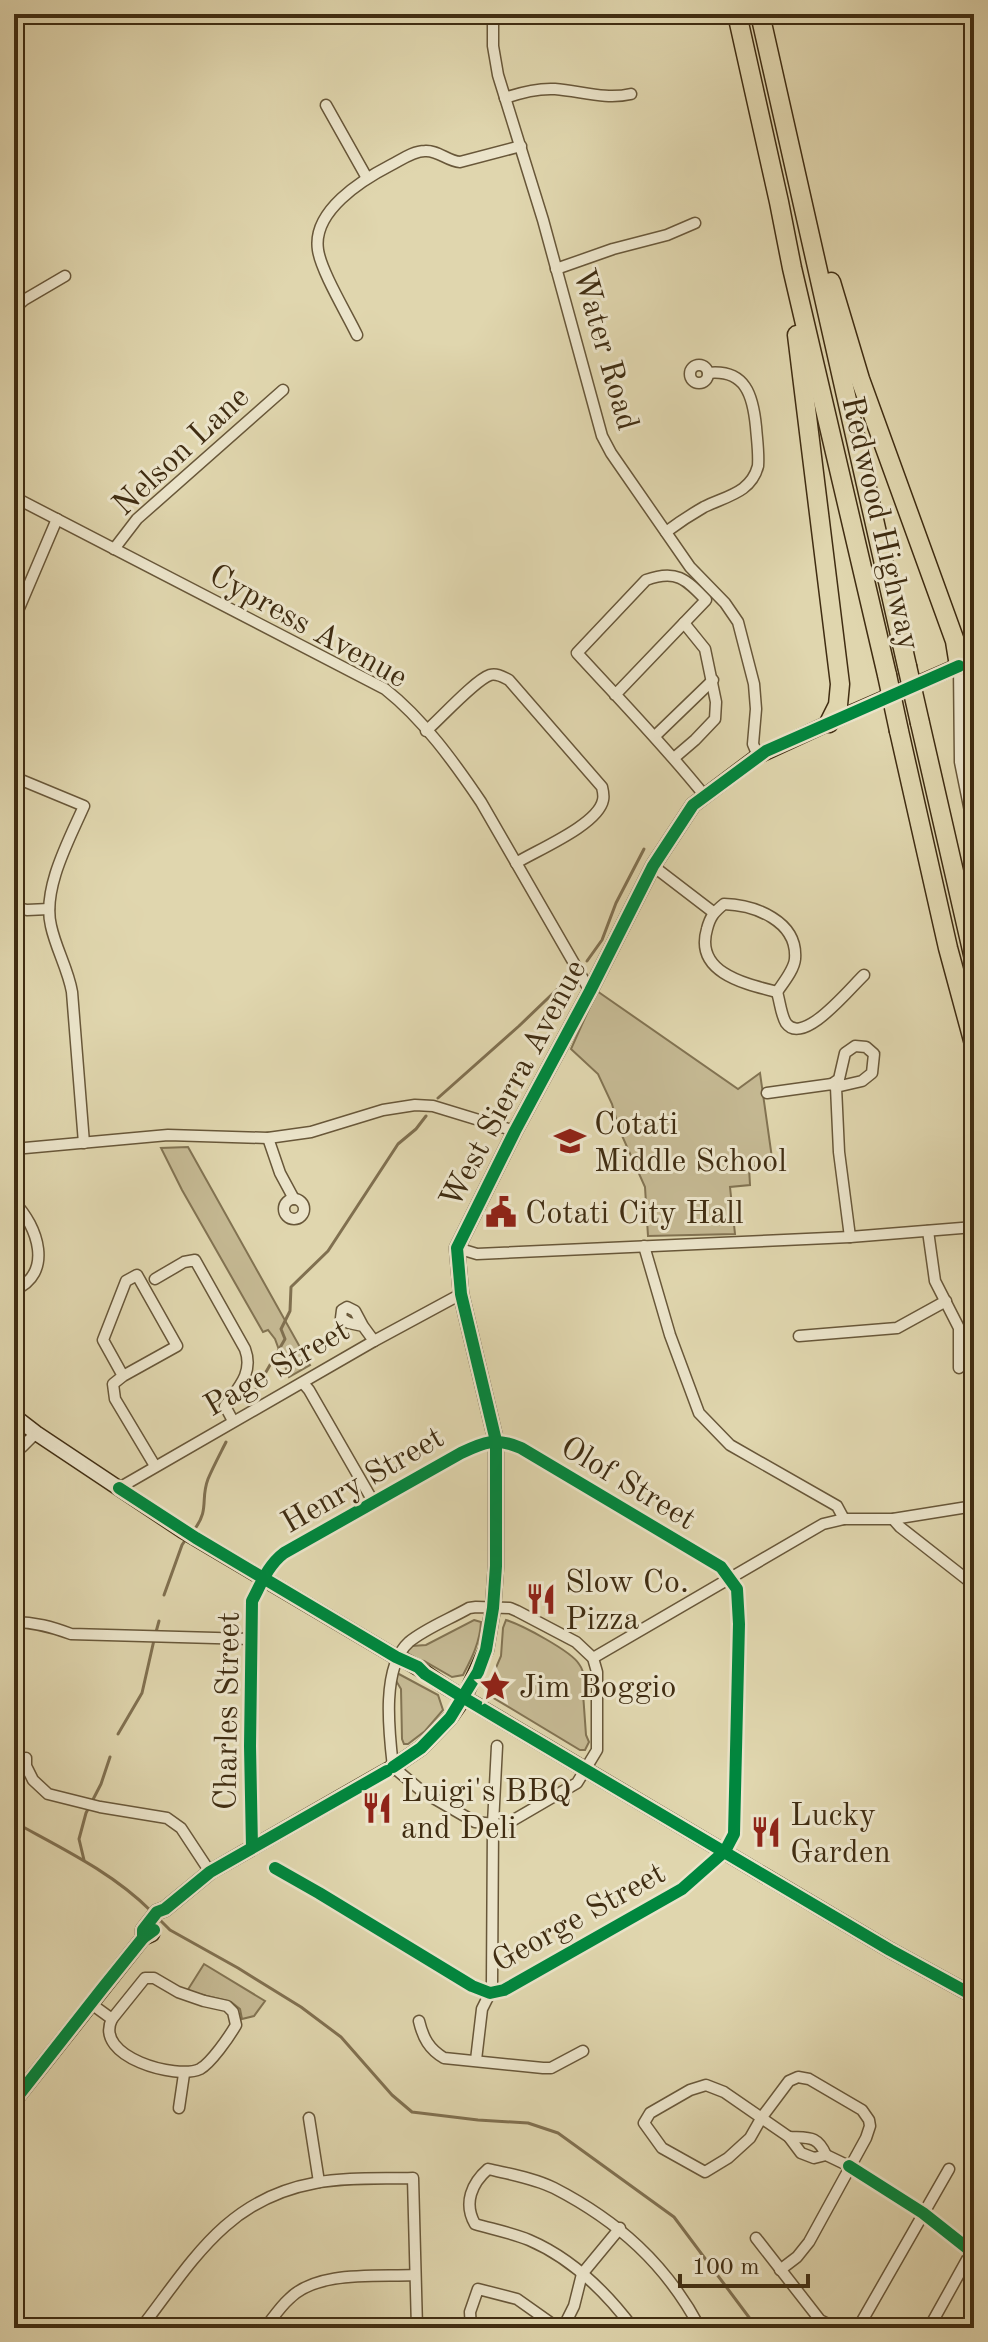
<svg xmlns="http://www.w3.org/2000/svg" width="988" height="2342" font-family="'Old Standard TT',serif">
	<style>
		.green { fill: #c5b993; stroke: #827352; stroke-width: 2 }
		.lines { fill: none; stroke-linecap: round; stroke-linejoin: round }
		.stream { stroke: #807050; stroke-width: 3 }
		.street-casing { stroke: #685739; stroke-width: 13 }
		.secondary-casing { stroke: #402d12; stroke-width: 17 }
		.highway-casing { stroke: #402d12; stroke-width: 21 }
		.street { stroke: #ebe4ca; stroke-width: 10 }
		.secondary { stroke: #ebe4ca; stroke-width: 14 }
		.highway { stroke: #e0d6ae; stroke-width: 18 }
		.highway-bridge-casing { stroke: #402d12; stroke-width: 21; stroke-linecap: butt }
		.highway-bridge { stroke: #e0d6ae; stroke-width: 18 }
		.cycleway-casing { stroke: #ebe4ca; stroke-width: 17 }
		.cycleway { stroke: #00873e; stroke-width: 12 }
		.labels { text-anchor: middle; stroke-width: 6; stroke-linejoin: round; paint-order: stroke }
		.street-label { font-size: 32px; fill: #402d12; stroke: #ebe4ca }
		.poi-label { font-size: 32px; fill: #402d12; stroke: #ebe4ca; text-anchor: start }
	</style>
	<rect width="100%" height="100%" fill="#e0d6ae"/>
	<filter id="stains"><feTurbulence type="fractalNoise" baseFrequency=".0025" numOctaves="4"/><feColorMatrix values="0 0 0 0 .2 0 0 0 0 .09 0 0 0 0 .02 0 0 0 .5 -.17"/></filter>
	<radialGradient id="worn" r=".72"><stop offset=".6" stop-color="#630" stop-opacity="0"/><stop offset="1" stop-color="#630" stop-opacity=".3"/></radialGradient>
	<g class="green">
		<polygon points="597,991 738,1089 760,1073 773,1165 749,1167 750,1185 730,1187 735,1234 648,1236 645,1187 619,1129 612,1104 598,1074 571,1049"/>
		<polygon points="188,1147 310,1365 289,1377 275,1339 268,1330 263,1332 182,1190 161,1148"/>
		<path d="M474 1620 481 1622C480 1642 472 1658 463 1675L452 1677 424 1661 415 1659 408 1655 407 1650 412 1646 426 1645Z"/>
		<path d="M506 1620C522 1625 571 1651 579 1664 583 1669 586 1682 587 1688L583 1693 586 1735 589 1742 585 1750H580L492 1697 489 1684 501 1656 503 1628Z"/>
		<polygon points="397,1673 438,1695 443,1710 425,1731 408,1744 404,1744 402,1739 401,1689 395,1679"/>
		<polygon points="204,1964 265,2001 254,2016 242,2019 240,2009 231,2002 187,1991"/>
	</g>
	<g class="lines">
		<g class="stream">
			<polyline points="587,961 602,940 616,903 644,849"/>
			<polyline points="438,1098 519,1026 570,977"/>
			<polyline points="251,1398 285,1339 281,1329 290,1311 291,1287 328,1251 398,1144 416,1129 426,1116"/>
			<path d="M194 1530C210 1509 200 1500 208 1479 213 1467 220 1454 226 1442"/>
			<polyline points="164,1595 182,1545 186,1539"/>
			<polyline points="156,1632 159,1621"/>
			<polyline points="118,1734 142,1693 154,1640"/>
			<path d="M14 1822C61 1848 112 1872 151 1911"/>
			<polyline points="84,1860 79,1839 86,1813 101,1784 110,1757"/>
			<polyline points="159,1919 170,1930 238,1968 301,2007 341,2037 392,2095 412,2112 478,2120 528,2123 558,2133 674,2217 757,2328"/>
		</g>
		<defs>
			<g id="street">
				<polyline points="493,14 493,46 498,75 543,220 602,436 611,453 690,567 725,603 738,622 754,684 756,709 753,744 758,756"/>
				<path d="M505 98C522 92 537 88 555 89 581 91 605 100 631 94"/>
				<polyline points="326,105 367,178"/>
				<polyline points="556,269 613,249 667,235 695,223"/>
				<polyline points="14,309 24,300 65,276"/>
				<path d="M357 335C347 314 321 271 318 250 312 211 362 180 391 165 401 160 413 151 425 151 438 150 447 161 460 162L521 146"/>
				<circle cx="699" cy="374" r="9"/>
				<path d="M14 497 385 689C423 719 454 762 481 802L590 991"/>
				<path d="M666 532C678 523 690 515 704 507 726 496 751 493 758 466 759 453 757 440 756 427 753 396 746 369 708 373"/>
				<polyline points="114,549 137,519 283,390"/>
				<polyline points="14,620 57,519"/>
				<polyline points="959,666 960,762 974,831"/>
				<path d="M615 695 706 600C686 579 676 569 646 580L577 653C620 700 664 745 704 795"/>
				<path d="M426 731C440 719 475 680 490 675 497 673 503 677 509 680L602 787C603 791 604 796 603 800 598 825 537 850 516 863"/>
				<polyline points="655,736 713,680"/>
				<polyline points="674,758 695,740 715,719 716,702 705,649 684,623"/>
				<path d="M14 777 84 806C69 840 42 889 51 926 56 949 68 969 72 992L84 1143"/>
				<polyline points="653,866 713,912"/>
				<path d="M724 904C755 905 798 921 795 959 794 970 783 983 777 992 746 984 694 973 707 929 710 917 714 912 724 904Z"/>
				<polyline points="14,907 27,910 49,909"/>
				<path d="M777 992C780 1002 781 1015 786 1023 803 1047 850 988 864 975"/>
				<polyline points="832,1084 839,1079 845,1053 855,1046 866,1047 874,1054 872,1073 862,1081 836,1087 839,1152 850,1237"/>
				<polyline points="767,1093 832,1084 836,1087"/>
				<polyline points="268,1138 280,1173 294,1199"/>
				<polyline points="14,1149 168,1135 268,1138 311,1132 383,1110 415,1105 433,1106 515,1131"/>
				<circle cx="294" cy="1209" r="10"/>
				<path d="M14 1202C38 1226 54 1274 14 1290"/>
				<polyline points="928,1231 935,1281 959,1328 959,1368"/>
				<polyline points="644,1246 670,1335 699,1413 730,1445 837,1506 844,1519"/>
				<polyline points="457,1248 477,1254 850,1237 974,1227"/>
				<path d="M155 1279 184 1262 195 1260 245 1349C254 1373 238 1388 225 1406L233 1421"/>
				<polyline points="363,1326 355,1311 347,1307 342,1310 341,1318 349,1323 363,1326 374,1341"/>
				<polyline points="799,1336 897,1328 946,1301"/>
				<polyline points="123,1376 177,1346 137,1275 126,1281 103,1340 123,1376 113,1384 115,1399 155,1466"/>
				<polyline points="303,1383 309,1390 374,1503"/>
				<polyline points="14,1451 22,1447 36,1433"/>
				<polyline points="119,1488 374,1341 461,1294"/>
				<polyline points="893,1519 900,1527 974,1585"/>
				<path d="M476 1607 510 1608 517 1611 576 1642 593 1658 597 1672V1750L577 1783 505 1825 475 1822 423 1792 393 1767C389 1732 381 1667 409 1642 426 1628 450 1619 469 1608Z"/>
				<path d="M14 1622C35 1622 52 1627 71 1634L251 1639"/>
				<polyline points="593,1658 823,1524 844,1519 893,1519 974,1506"/>
				<polyline points="26,1758 26,1766 33,1780 48,1794 100,1807 167,1818 181,1828 210,1872"/>
				<path d="M252 1847 250 1746 252 1601C261 1584 268 1565 284 1553L461 1453C484 1442 496 1437 521 1448L721 1567 737 1589 739 1624 734 1834 725 1851 682 1889 504 1990 490 1993 472 1986 319 1893 275 1868"/>
				<path d="M145 1978H154L178 1992 204 2001 227 2006 233 2012 236 2025C229 2037 211 2063 200 2069 177 2080 93 2057 112 2019Z"/>
				<polyline points="90,2003 112,2019"/>
				<path d="M419 2021C423 2038 429 2049 444 2058L543 2068H551L583 2051"/>
				<polyline points="476,2060 482,2009 490,1993 492,1983 493,1824 497,1746"/>
				<polyline points="179,2108 184,2074"/>
				<polyline points="309,2118 319,2182"/>
				<path d="M789 2137C809 2138 817 2135 826 2155"/>
				<polyline points="756,2238 820,2320 836,2328"/>
				<polyline points="780,2270 797,2257 809,2242 866,2138 870,2126 869,2120 862,2110 809,2079 798,2077 789,2081 762,2117 750,2138 728,2158 705,2172 662,2148 644,2123 650,2113 690,2090 706,2085 724,2092 789,2137 801,2153 814,2158 826,2155 849,2166 923,2213 974,2253"/>
				<path d="M141 2328C192 2262 226 2199 315 2183 346 2177 381 2179 413 2178L417 2328"/>
				<path d="M265 2328C273 2318 280 2307 289 2299 317 2270 377 2277 415 2275"/>
				<polyline points="471,2328 470,2312 478,2289 517,2299 558,2328"/>
				<polyline points="563,2328 574,2306 582,2274 620,2228"/>
				<path d="M633 2328C606 2292 571 2258 529 2240 512 2233 492 2229 475 2224 463 2203 472 2183 488 2169 509 2174 534 2178 554 2188 618 2221 666 2264 700 2328"/>
				<polyline points="858,2328 949,2169"/>
				<polyline points="929,2328 974,2247"/>
			</g>
			<g id="secondary">
				<path d="M14 1416 36 1433 183 1531 396 1657C417 1664 432 1679 451 1690L890 1950 974 1996"/>
				<polyline points="143,1938 143,1930 157,1912 165,1909 210,1872 393,1767 421,1748 450,1718 464,1698 486,1650 493,1608 496,1566 496,1441 461,1294 457,1248 515,1131 590,991 653,866 693,805 758,756 855,711 974,659"/>
				<polyline points="14,2101 143,1938 152,1934"/>
			</g>
			<g id="highway">
				<polyline points="737,14 779,202 792,268 887,675"/>
				<polyline points="760,14 907,666"/>
				<polyline points="831,282 860,379 955,641 959,666"/>
				<polyline points="797,335 840,684 838,705 829,723"/>
				<polyline points="920,723 974,959"/>
				<polyline points="899,731 948,948 974,1044"/>
			</g>
		</defs>
		<use href="#street" class="street-casing"/>
		<use href="#secondary" class="secondary-casing"/>
		<use href="#highway" class="highway-casing"/>
		<use href="#street" class="street"/>
		<use href="#secondary" class="secondary"/>
		<use href="#highway" class="highway"/>
		<defs>
			<g id="highway-bridge">
				<polyline points="907,666 920,723"/>
				<polyline points="887,675 899,731"/>
			</g>
		</defs>
		<use href="#highway-bridge" class="highway-bridge-casing"/>
		<use href="#highway-bridge" class="highway-bridge"/>
		<defs>
			<g id="cycleway">
				<polyline points="119,1488 196,1538 396,1657 418,1667 425,1674 464,1698 890,1950 974,1996"/>
				<polyline points="393,1767 421,1748 450,1718 478,1672 486,1650 493,1608 496,1566 496,1441 461,1294 457,1248 515,1131 590,991 653,866 693,805 766,751 959,666"/>
				<path d="M252 1847 250 1746 252 1601C261 1584 268 1565 284 1553L461 1453C484 1442 496 1437 521 1448L721 1567 737 1589 739 1624 734 1834 725 1851 682 1889 504 1990 490 1993 472 1986 319 1893 275 1868"/>
				<polyline points="143,1938 143,1930 157,1912 165,1909 210,1872 387,1771"/>
				<polyline points="14,2101 102,1989 143,1938 154,1930"/>
				<polyline points="849,2166 923,2213 971,2251 974,2247"/>
			</g>
		</defs>
		<use href="#cycleway" class="cycleway-casing"/>
		<use href="#cycleway" class="cycleway"/>
	</g>
	<defs>
		<symbol id="school-bare" viewBox="-9 -9 18 18"><path d="M0-5L7-2L0 1L-7-2ZM-4 1L0 2.5L4 1V4Q0 6-4 4Z" fill="#8f2418" stroke="#ebe4ca" stroke-width="2.5" paint-order="stroke"/></symbol>
		<symbol id="civic-bare" viewBox="-9 -9 18 18"><path d="M-.6-6.5H3V-4.5H.6V-3L4-1V1h2V6H-6V1h2V-1L-.6-3ZM-1.2 2.5V6h2.4V2.5Z" fill="#8f2418" stroke="#ebe4ca" stroke-width="2.5" paint-order="stroke"/></symbol>
		<symbol id="restaurant-bare" viewBox="-9 -9 18 18"><path d="M-5-6h1v4h1v-4h1v4h1v-4h1v5L-1.5 .5V6h-2V.5L-5-1ZM5-6V6H3V1.5H1.5Q1.5-4 5-6Z" fill="#8f2418" stroke="#ebe4ca" stroke-width="2.5" paint-order="stroke"/></symbol>
		<symbol id="sight-bare" viewBox="-9 -9 18 18"><path d="M0-6L1.8-2.2L6-1.7L2.9 1.2L3.7 5.4L0 3.3L-3.7 5.4L-2.9 1.2L-6-1.7L-1.8-2.2Z" fill="#8f2418" stroke="#ebe4ca" stroke-width="2.5" paint-order="stroke"/></symbol>
	</defs>
	<g fill-rule="evenodd">
		<use href="#school-bare" x="548" y="1119" width="44" height="44"/>
		<use href="#civic-bare" x="479" y="1190" width="44" height="44"/>
		<use href="#restaurant-bare" x="519" y="1577" width="44" height="44"/>
		<use href="#sight-bare" x="473" y="1664" width="44" height="44"/>
		<use href="#restaurant-bare" x="355" y="1786" width="44" height="44"/>
		<use href="#restaurant-bare" x="744" y="1810" width="44" height="44"/>
	</g>
	<g class="labels">
		<g class="street-label">
			<text transform="translate(607 349) rotate(74)" y="11">Water Road</text>
			<text transform="translate(180 450) rotate(-43)" y="11">Nelson Lane</text>
			<text transform="translate(882 523) rotate(77)" y="11">Redwood Highway</text>
			<text transform="translate(309 625) rotate(29)" y="11">Cypress Avenue</text>
			<text transform="translate(512 1083) rotate(-62)" y="11">West Sierra Avenue</text>
			<text transform="translate(276 1367) rotate(-30)" y="11">Page Street</text>
			<text transform="translate(362 1479) rotate(-30)" y="11">Henry Street</text>
			<text transform="translate(629 1482) rotate(31)" y="11">Olof Street</text>
			<text transform="translate(226 1711) rotate(-89)" y="11">Charles Street</text>
			<text transform="translate(578 1916) rotate(-29)" y="11">George Street</text>
		</g>
		<g class="poi-label">
			<text x="594" y="1134">Cotati<tspan x="594" dy="37">Middle School</tspan></text>
			<text x="525" y="1223">Cotati City Hall</text>
			<text x="565" y="1592">Slow Co.<tspan x="565" dy="37">Pizza</tspan></text>
			<text x="519" y="1697">Jim Boggio</text>
			<text x="401" y="1801">Luigi's BBQ<tspan x="401" dy="37">and Deli</tspan></text>
			<text x="790" y="1825">Lucky<tspan x="790" dy="37">Garden</tspan></text>
		</g>
	</g>
	<rect width="988" height="2342" fill="none" stroke="#e0d6ae" stroke-width="48"/>
	<rect x="16" y="16" width="956" height="2310" fill="none" stroke="#402d12" stroke-width="4"/>
	<rect x="24" y="24" width="940" height="2294" fill="none" stroke="#402d12" stroke-width="2"/>
	<path d="M680 2274v12h128v-12" fill="none" stroke="#402d12" stroke-width="4"/>
	<text x="692" y="2274" font-size="24" fill="#402d12" stroke="#ebe4ca" stroke-width="6" paint-order="stroke">100 m</text>
	<rect width="100%" height="100%" filter="url(#stains)"/>
	<rect width="100%" height="100%" fill="url(#worn)"/>
</svg>
